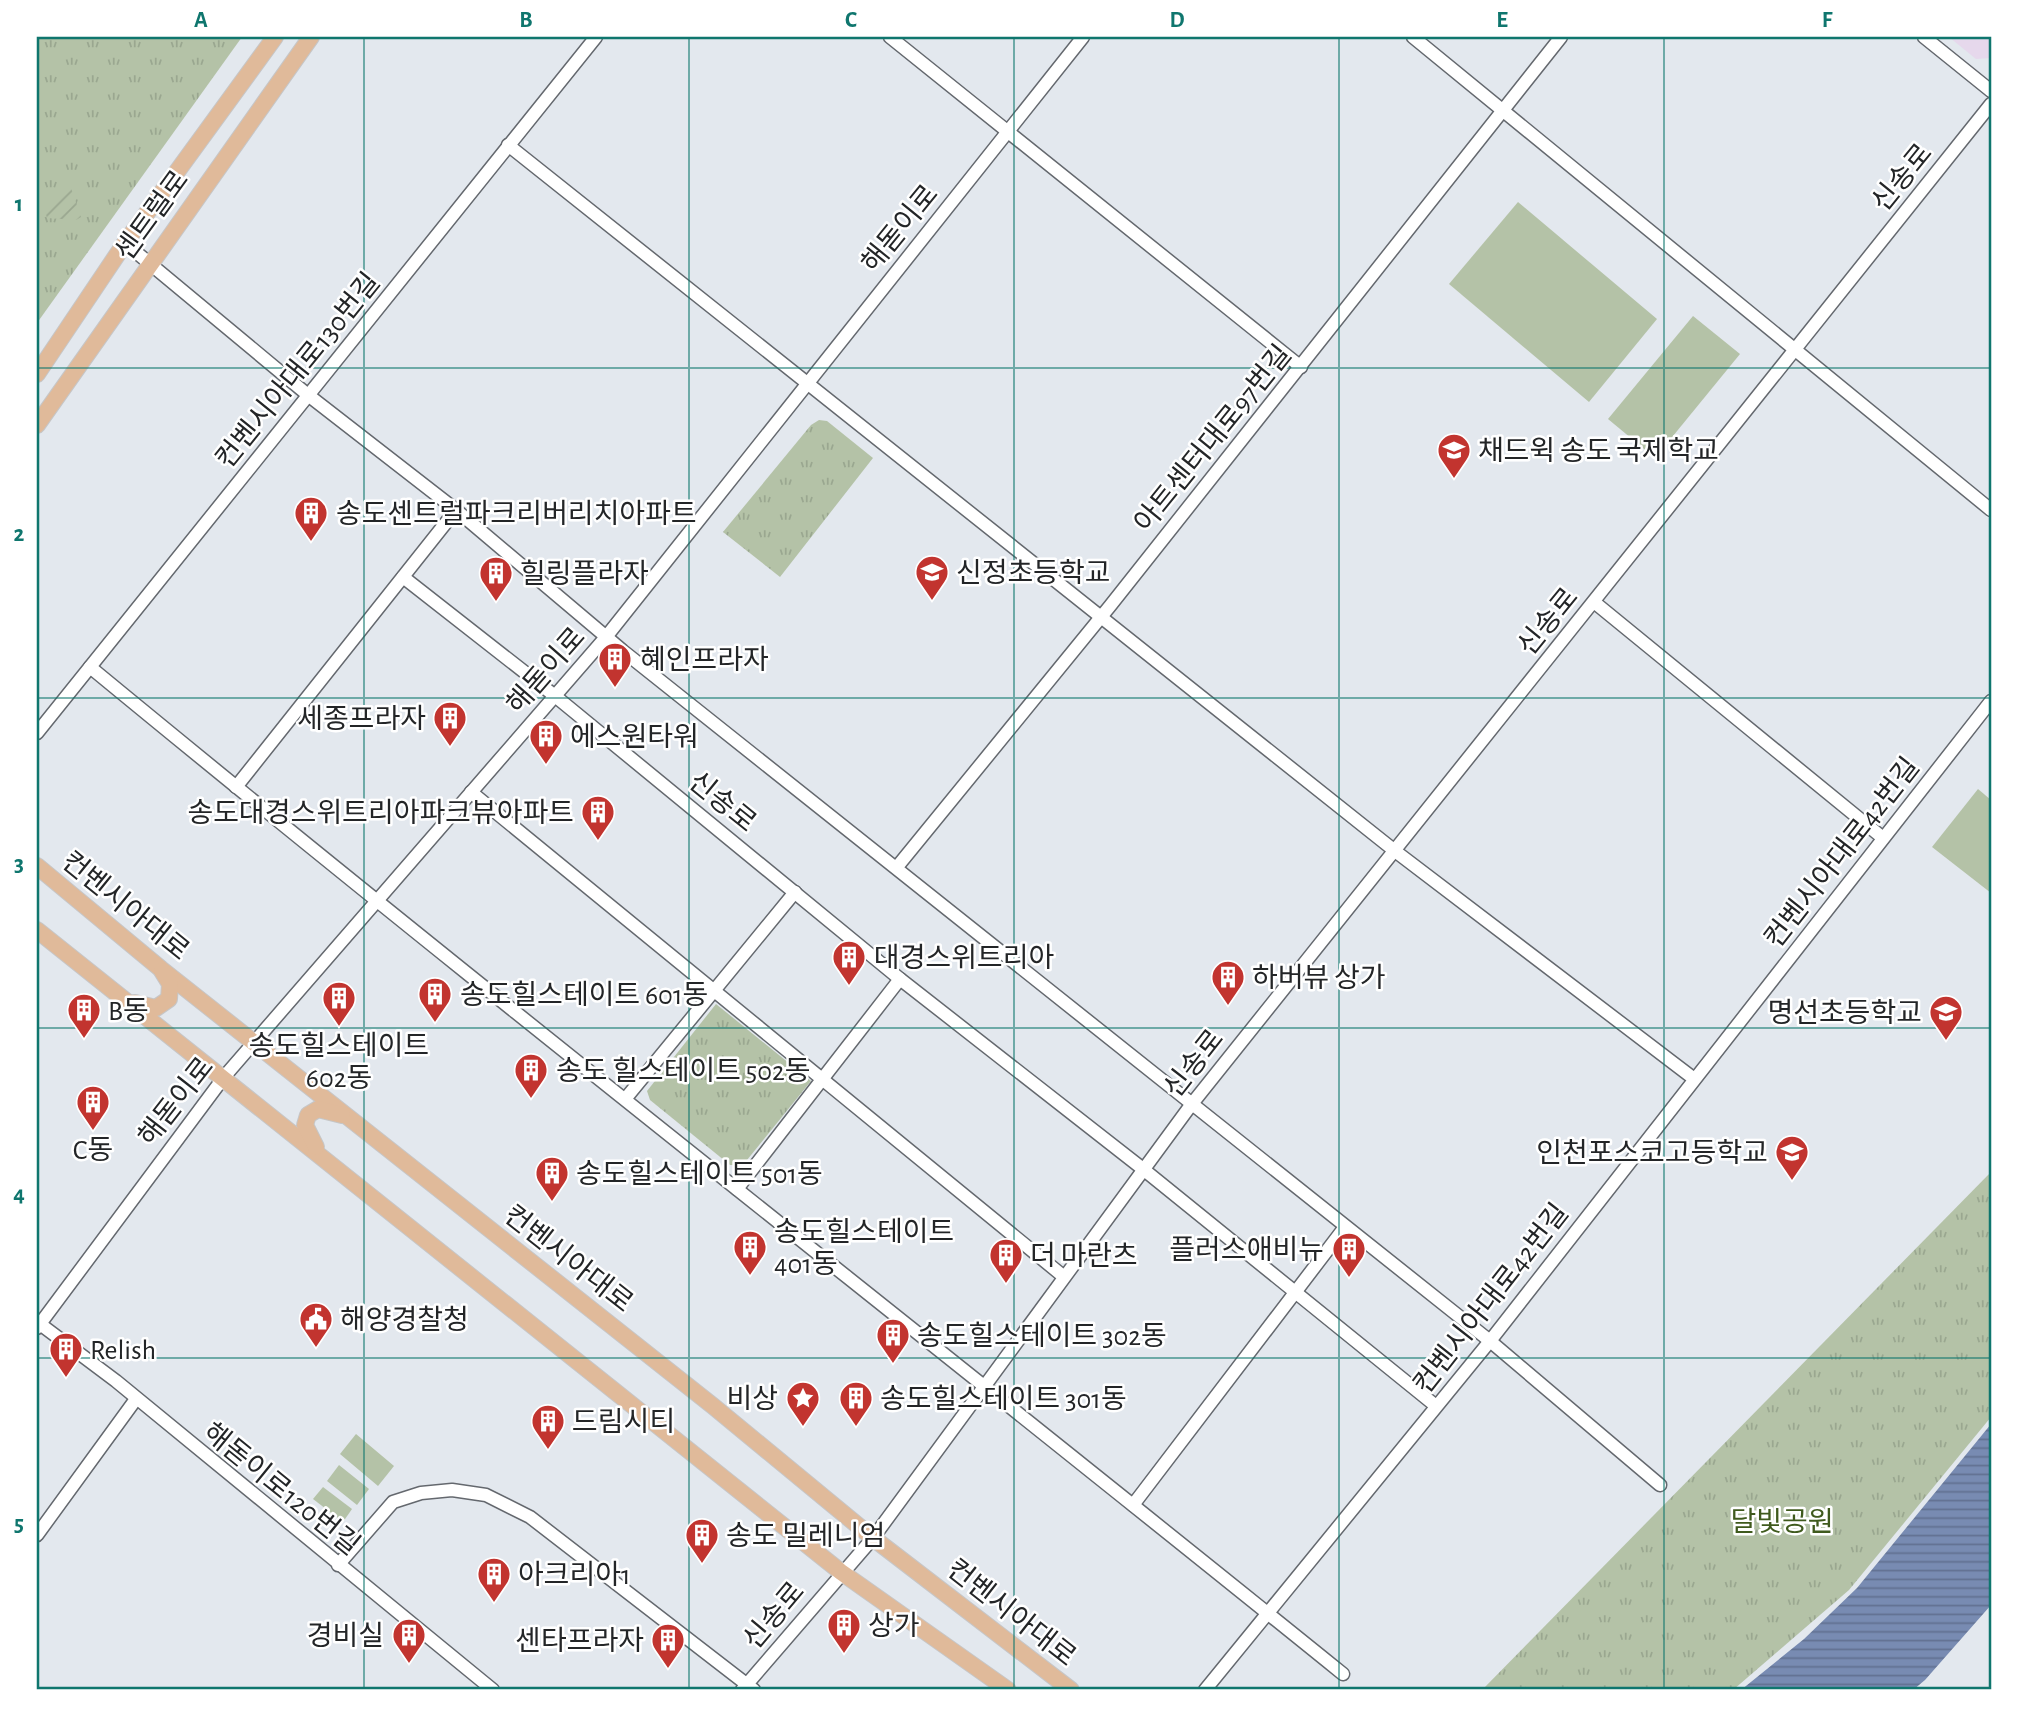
<svg xmlns="http://www.w3.org/2000/svg" width="2028" height="1727" font-family="'Alegreya Sans','Noto Sans KR',sans-serif">
	<style>
		.commercial { fill: #e6d8ec }
		.grass { fill: #b4c2a7 }
		.park { fill: url(#park-tufts) }
		.garden { fill: url(#garden-furrows) }
		.water { fill: url(#water-rules) }
		.lines { fill: none; stroke-linecap: round; stroke-linejoin: round }
		.minor-casing { stroke: #64686e; stroke-width: 15 }
		.major-casing { stroke: #c6c6c7; stroke-width: 18 }
		.minor { stroke: #fff; stroke-width: 12 }
		.major { stroke: #e0ba9a; stroke-width: 16 }
		.grid { fill: none; stroke: #0f766e; stroke-width: 2; stroke-opacity: 0.55 }
		.labels { text-anchor: middle; stroke-width: 5; stroke-linejoin: round; paint-order: stroke }
		.street-label { font-size: 28px; fill: #232527; stroke: #fff }
		.poi-label { font-size: 28px; fill: #232527; stroke: #fff; text-anchor: start }
		.park-label { font-size: 28px; fill: #3f5a1d; stroke: #fff }
		.neatline { fill: none; stroke: #0f766e; stroke-width: 2.5 }
		.grid-label { font-size: 23px; text-anchor: middle; font-weight: bold; fill: #0f766e }
	</style>
	<defs>
		<pattern id="park-tufts" width="24" height="20" patternUnits="userSpaceOnUse" patternTransform="scale(1.75)"><rect width="24" height="20" fill="#b4c2a7"/><path d="M3 7l-1-3M5 7V3M7 7l1-3M15 17l-1-3M17 17v-4M19 17l1-3" fill="none" stroke="#9aa790"/></pattern>
		<pattern id="garden-furrows" width="10" height="10" patternUnits="userSpaceOnUse" patternTransform="scale(1.75)"><rect width="10" height="10" fill="#b4c2a7"/><path d="M-1 1l2-2M0 10L10 0M9 11l2-2" fill="none" stroke="#9aa790"/></pattern>
		<pattern id="water-rules" width="6" height="5" patternUnits="userSpaceOnUse" patternTransform="scale(1.75)"><rect width="6" height="5" fill="#788bb2"/><path d="M0 2.5h6" fill="none" stroke="#627191"/></pattern>
	</defs>
	<rect width="100%" height="100%" fill="#e3e8ee"/>
	<polygon class="commercial" points="1949,37 1991,37 1991,58 1976,59"/>
	<g class="grass">
		<polygon points="1518,202 1657,319 1589,402 1449,284"/>
		<polygon points="1693,316 1740,354 1655,458 1608,419"/>
		<polygon points="1978,789 1991,800 1991,893 1932,847"/>
		<polygon points="356,1434 394,1466 378,1486 340,1454"/>
		<polygon points="339,1465 369,1489 357,1505 327,1481"/>
		<polygon points="323,1487 352,1509 343,1522 313,1499"/>
	</g>
	<g class="park">
		<polygon points="37,37 242,37 37,323"/>
		<polygon points="819,420 827,421 873,458 780,577 723,532 811,425"/>
		<polygon points="716,1004 811,1081 743,1165 730,1165 650,1100 647,1091"/>
		<polygon points="1991,1172 1991,1417 1849,1590 1733,1690 1482,1690"/>
	</g>
	<polygon class="garden" points="66,185 71,188 81,217 76,220 47,218 45,211"/>
	<polygon class="water" points="1991,1424 1991,1605 1925,1680 1913,1690 1741,1690 1804,1639 1857,1588"/>
	<g class="lines">
		<defs>
			<g id="minor">
				<polyline points="890,37 1301,367"/>
				<polyline points="1413,37 1991,510"/>
				<polyline points="1924,37 1991,91"/>
				<polyline points="508,145 1395,851 1693,1078"/>
				<polyline points="125,243 308,395 456,510 623,651 1490,1341 1660,1485"/>
				<polyline points="403,577 555,696 900,979 1143,1169 1436,1406"/>
				<polyline points="1594,602 1883,838"/>
				<path d="M90 667C504 1008 926 1337 1343 1674"/>
				<polyline points="37,733 596,37"/>
				<polyline points="236,787 456,510"/>
				<polyline points="471,792 1063,1276"/>
				<polyline points="897,867 1110,606 1561,37"/>
				<polyline points="626,1098 795,892"/>
				<polyline points="737,1189 900,979"/>
				<polyline points="40,1324 116,1381 493,1690"/>
				<polyline points="37,1328 224,1077 606,637 1083,37"/>
				<polyline points="1133,1505 1345,1227"/>
				<polyline points="37,1535 136,1399"/>
				<polyline points="338,1565 393,1502 421,1493 452,1490 486,1495 530,1517 754,1690"/>
				<polyline points="742,1690 873,1538 1191,1105 1991,104"/>
				<polyline points="1205,1690 1490,1341 1991,701"/>
			</g>
			<g id="major">
				<polyline points="37,374 125,243 275,37"/>
				<polyline points="37,425 311,37"/>
				<polyline points="37,866 161,969 713,1406 873,1538 1071,1690"/>
				<polyline points="37,930 841,1572 1008,1690"/>
				<polyline points="135,1003 156,1008 169,999 170,984 162,971"/>
				<polyline points="316,1147 305,1125 308,1115 318,1109 342,1115"/>
			</g>
		</defs>
		<use href="#minor" class="minor-casing"/>
		<use href="#major" class="major-casing"/>
		<use href="#minor" class="minor"/>
		<use href="#major" class="major"/>
	</g>
	<path class="grid" d="M364 37V1690M689 37V1690M1014 37V1690M1339 37V1690M1664 37V1690M37 368H1991M37 698H1991M37 1028H1991M37 1358H1991"/>
	<defs>
		<symbol id="school-pin" viewBox="-11 -11 22 30"><path d="M0 17L-7.5 6A9.5 9.5 0 1 1 7.5 6Z" fill="#c2342f" stroke="#fff"/><path d="M0-5L7-2L0 1L-7-2ZM-4 1L0 2.5L4 1V4Q0 6-4 4Z" fill="#fff"/></symbol>
		<symbol id="building-pin" viewBox="-11 -11 22 30"><path d="M0 17L-7.5 6A9.5 9.5 0 1 1 7.5 6Z" fill="#c2342f" stroke="#fff"/><path d="M-4-6H4V6H1V3H-1V6H-4ZM-2.5-4.3h1.7v1.8h-1.7ZM.8-4.3h1.7v1.8H.8ZM-2.5-1h1.7V.8h-1.7ZM.8-1h1.7V.8H.8Z" fill="#fff"/></symbol>
		<symbol id="civic-pin" viewBox="-11 -11 22 30"><path d="M0 17L-7.5 6A9.5 9.5 0 1 1 7.5 6Z" fill="#c2342f" stroke="#fff"/><path d="M-.6-6.5H3V-4.5H.6V-3L4-1V1h2V6H-6V1h2V-1L-.6-3ZM-1.2 2.5V6h2.4V2.5Z" fill="#fff"/></symbol>
		<symbol id="sight-pin" viewBox="-11 -11 22 30"><path d="M0 17L-7.5 6A9.5 9.5 0 1 1 7.5 6Z" fill="#c2342f" stroke="#fff"/><path d="M0-6L1.8-2.2L6-1.7L2.9 1.2L3.7 5.4L0 3.3L-3.7 5.4L-2.9 1.2L-6-1.7L-1.8-2.2Z" fill="#fff"/></symbol>
	</defs>
	<g fill-rule="evenodd">
		<use href="#school-pin" x="1435" y="431" width="38" height="52"/>
		<use href="#building-pin" x="292" y="494" width="38" height="52"/>
		<use href="#school-pin" x="913" y="553" width="38" height="52"/>
		<use href="#building-pin" x="477" y="554" width="38" height="52"/>
		<use href="#building-pin" x="596" y="640" width="38" height="52"/>
		<use href="#building-pin" x="431" y="699" width="38" height="52"/>
		<use href="#building-pin" x="527" y="717" width="38" height="52"/>
		<use href="#building-pin" x="579" y="793" width="38" height="52"/>
		<use href="#building-pin" x="830" y="938" width="38" height="52"/>
		<use href="#building-pin" x="1209" y="958" width="38" height="52"/>
		<use href="#building-pin" x="416" y="975" width="38" height="52"/>
		<use href="#building-pin" x="320" y="979" width="38" height="52"/>
		<use href="#building-pin" x="65" y="991" width="38" height="52"/>
		<use href="#school-pin" x="1927" y="993" width="38" height="52"/>
		<use href="#building-pin" x="512" y="1051" width="38" height="52"/>
		<use href="#building-pin" x="74" y="1083" width="38" height="52"/>
		<use href="#school-pin" x="1773" y="1133" width="38" height="52"/>
		<use href="#building-pin" x="533" y="1154" width="38" height="52"/>
		<use href="#building-pin" x="731" y="1228" width="38" height="52"/>
		<use href="#building-pin" x="1330" y="1230" width="38" height="52"/>
		<use href="#building-pin" x="987" y="1236" width="38" height="52"/>
		<use href="#civic-pin" x="297" y="1300" width="38" height="52"/>
		<use href="#building-pin" x="874" y="1316" width="38" height="52"/>
		<use href="#building-pin" x="47" y="1330" width="38" height="52"/>
		<use href="#sight-pin" x="784" y="1379" width="38" height="52"/>
		<use href="#building-pin" x="837" y="1379" width="38" height="52"/>
		<use href="#building-pin" x="529" y="1402" width="38" height="52"/>
		<use href="#building-pin" x="683" y="1516" width="38" height="52"/>
		<use href="#building-pin" x="475" y="1555" width="38" height="52"/>
		<use href="#building-pin" x="825" y="1606" width="38" height="52"/>
		<use href="#building-pin" x="390" y="1616" width="38" height="52"/>
		<use href="#building-pin" x="649" y="1621" width="38" height="52"/>
	</g>
	<g class="labels">
		<g class="street-label">
			<text transform="translate(1901 177) rotate(-51)" y="10">신송로</text>
			<text transform="translate(151 215) rotate(-54)" y="10">센트럴로</text>
			<text transform="translate(899 228) rotate(-51)" y="10">해돋이로</text>
			<text transform="translate(297 370) rotate(-51)" y="10">컨벤시아대로130번길</text>
			<text transform="translate(1212 438) rotate(-51)" y="10">아트센터대로97번길</text>
			<text transform="translate(1547 621) rotate(-51)" y="10">신송로</text>
			<text transform="translate(545 670) rotate(-49)" y="10">해돋이로</text>
			<text transform="translate(723 801) rotate(39)" y="10">신송로</text>
			<text transform="translate(1841 852) rotate(-52)" y="10">컨벤시아대로42번길</text>
			<text transform="translate(126 905) rotate(39)" y="10">컨벤시아대로</text>
			<text transform="translate(1193 1063) rotate(-52)" y="10">신송로</text>
			<text transform="translate(175 1101) rotate(-52)" y="10">해돋이로</text>
			<text transform="translate(569 1258) rotate(38)" y="10">컨벤시아대로</text>
			<text transform="translate(1490 1298) rotate(-52)" y="10">컨벤시아대로42번길</text>
			<text transform="translate(282 1488) rotate(39)" y="10">해돋이로120번길</text>
			<text transform="translate(1012 1612) rotate(38)" y="10">컨벤시아대로</text>
			<text transform="translate(773 1615) rotate(-50)" y="10">신송로</text>
		</g>
		<g class="poi-label">
			<text x="1478" y="460">채드윅 송도 국제학교</text>
			<text x="336" y="523">송도센트럴파크리버리치아파트</text>
			<text x="956" y="582">신정초등학교</text>
			<text x="520" y="583">힐링플라자</text>
			<text x="640" y="669">혜인프라자</text>
			<text x="426" y="728" text-anchor="end">세종프라자</text>
			<text x="570" y="746">에스원타워</text>
			<text x="574" y="822" text-anchor="end">송도대경스위트리아파크뷰아파트</text>
			<text x="874" y="967">대경스위트리아</text>
			<text x="1252" y="987">하버뷰 상가</text>
			<text x="460" y="1004">송도힐스테이트 601동</text>
			<text x="108" y="1020">B동</text>
			<text x="1922" y="1022" text-anchor="end">명선초등학교</text>
			<text x="339" y="1055" text-anchor="middle">송도힐스테이트<tspan x="339" dy="32">602동</tspan></text>
			<text x="556" y="1080">송도 힐스테이트 502동</text>
			<text x="93" y="1159" text-anchor="middle">C동</text>
			<text x="1768" y="1162" text-anchor="end">인천포스코고등학교</text>
			<text x="576" y="1183">송도힐스테이트 501동</text>
			<text x="774" y="1241">송도힐스테이트<tspan x="774" dy="32">401동</tspan></text>
			<text x="1324" y="1259" text-anchor="end">플러스애비뉴</text>
			<text x="1030" y="1265">더 마란츠</text>
			<text x="340" y="1329">해양경찰청</text>
			<text x="917" y="1345">송도힐스테이트 302동</text>
			<text x="90" y="1359">Relish</text>
			<text x="778" y="1408" text-anchor="end">비상</text>
			<text x="880" y="1408">송도힐스테이트 301동</text>
			<text x="572" y="1431">드림시티</text>
			<text x="726" y="1545">송도 밀레니엄</text>
			<text x="518" y="1584">아크리아1</text>
			<text x="868" y="1635">상가</text>
			<text x="384" y="1645" text-anchor="end">경비실</text>
			<text x="644" y="1650" text-anchor="end">센타프라자</text>
		</g>
		<g class="park-label">
			<text x="1782" y="1531">달빛공원</text>
		</g>
	</g>
	<rect width="2028" height="1727" fill="none" stroke="#ffffff" stroke-width="77"/>
	<rect x="38" y="38" width="1952" height="1650" class="neatline"/>
	<g class="grid-label">
		<text x="201" y="27">A</text>
		<text x="526" y="27">B</text>
		<text x="851" y="27">C</text>
		<text x="1177" y="27">D</text>
		<text x="1502" y="27">E</text>
		<text x="1827" y="27">F</text>
		<text x="19" y="211">1</text>
		<text x="19" y="541">2</text>
		<text x="19" y="871">3</text>
		<text x="19" y="1201">4</text>
		<text x="19" y="1531">5</text>
	</g>
</svg>
